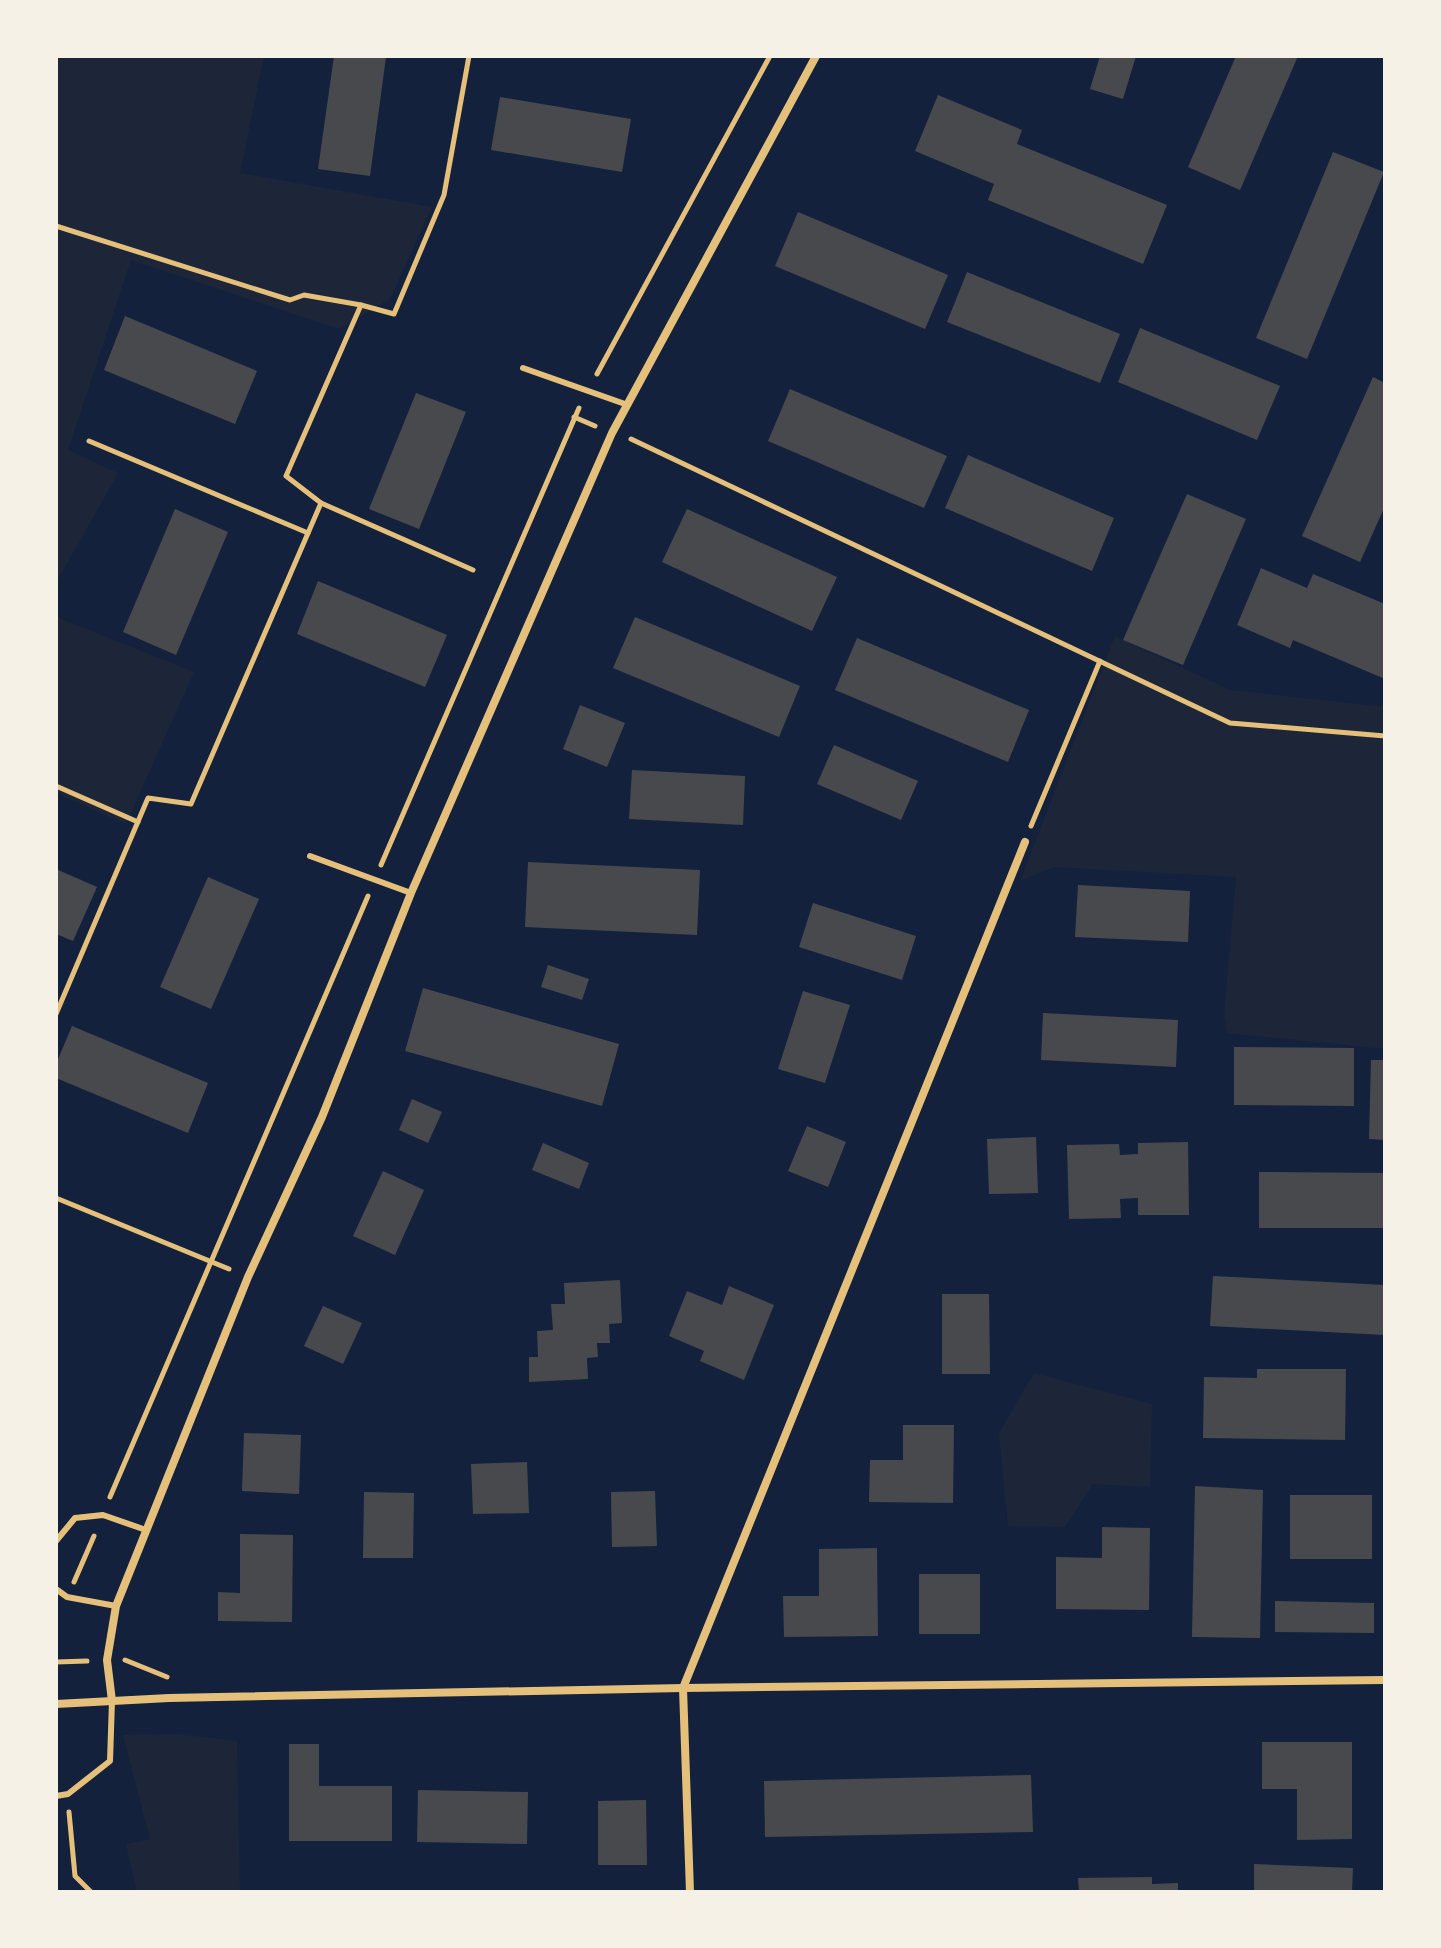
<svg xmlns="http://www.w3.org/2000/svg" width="1441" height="1948" font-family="'Asap Condensed',sans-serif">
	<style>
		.green { fill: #1d2539 }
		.building { fill: #48494c }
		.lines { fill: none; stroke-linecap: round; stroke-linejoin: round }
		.path { stroke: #e5c07b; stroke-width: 5 }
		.service { stroke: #e5c07b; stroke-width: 6 }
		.minor { stroke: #e5c07b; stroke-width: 8 }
	</style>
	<rect width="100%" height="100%" fill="#14213d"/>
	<g class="green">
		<polygon points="56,56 264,56 240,173 432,207 390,299 339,329 131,260 68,450 118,473 56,583"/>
		<polygon points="56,617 194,672 126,824 56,793"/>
		<polygon points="1115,636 1230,690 1385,707 1385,1049 1227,1033 1224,1015 1236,877 1054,867 1020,881"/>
		<polygon points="1034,1373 1152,1404 1150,1487 1093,1484 1065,1527 1008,1526 999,1433"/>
		<polygon points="175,1734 237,1741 240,1892 137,1892 126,1844 150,1839 123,1735"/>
	</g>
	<g class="building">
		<polygon points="334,56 386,57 370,176 318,169"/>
		<polygon points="1100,56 1136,56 1123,99 1090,89"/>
		<polygon points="1236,56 1298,56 1240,190 1188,167"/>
		<polygon points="938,95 1022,130 1017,144 1167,205 1143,264 988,200 994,184 915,151"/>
		<polygon points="500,97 631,119 622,172 491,150"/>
		<polygon points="1333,152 1384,172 1307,359 1256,338"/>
		<polygon points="798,212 948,275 925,329 775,266"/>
		<polygon points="967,272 1120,334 1100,383 947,322"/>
		<polygon points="125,316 257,371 235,424 104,370"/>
		<polygon points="1140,328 1280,386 1257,440 1118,382"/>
		<polygon points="1373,377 1385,383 1385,506 1360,562 1302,536"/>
		<polygon points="790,389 947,456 924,508 768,441"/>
		<polygon points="416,393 466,412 419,529 369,509"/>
		<polygon points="968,455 1114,518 1092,571 945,508"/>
		<polygon points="1187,494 1246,519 1183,665 1123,640"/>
		<polygon points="175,509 228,532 176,655 123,632"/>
		<polygon points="687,509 837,577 812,631 662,562"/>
		<polygon points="1261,568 1307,588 1313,574 1385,604 1385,679 1293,640 1290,648 1237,625"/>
		<polygon points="318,581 447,635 425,687 297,634"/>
		<polygon points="635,617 800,686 779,737 613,668"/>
		<polygon points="857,638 1029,710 1008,762 835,690"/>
		<polygon points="580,705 625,723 607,767 563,749"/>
		<polygon points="834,745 918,781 901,820 817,784"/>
		<polygon points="632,770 745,776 743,825 629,819"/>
		<polygon points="528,862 700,870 697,935 525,927"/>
		<polygon points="56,869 97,887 73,941 56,934"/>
		<polygon points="208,877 259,899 211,1009 160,987"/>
		<polygon points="1078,885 1190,891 1188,942 1075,937"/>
		<polygon points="813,903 916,936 902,980 799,947"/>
		<polygon points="548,965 589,979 582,1000 541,987"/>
		<polygon points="423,988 619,1044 602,1106 405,1051"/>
		<polygon points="803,991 850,1005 825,1083 778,1069"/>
		<polygon points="1043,1013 1178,1020 1176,1067 1041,1060"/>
		<polygon points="72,1026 208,1083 188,1133 56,1078 56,1064"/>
		<polygon points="1234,1047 1354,1048 1354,1106 1234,1105"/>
		<polygon points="1371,1060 1385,1060 1385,1140 1369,1139"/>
		<polygon points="412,1099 442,1112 428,1143 399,1130"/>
		<polygon points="807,1126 846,1142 828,1187 788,1171"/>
		<polygon points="1036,1137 1038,1193 989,1194 987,1139"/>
		<polygon points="1188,1142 1189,1215 1138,1215 1138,1198 1120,1199 1121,1218 1069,1219 1067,1145 1119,1144 1120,1155 1138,1154 1138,1143"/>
		<polygon points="543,1143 589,1163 579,1189 532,1170"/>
		<polygon points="383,1171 424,1190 395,1255 353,1236"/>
		<polygon points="1259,1172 1385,1173 1385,1228 1259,1228"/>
		<polygon points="1213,1276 1385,1285 1384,1335 1210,1326"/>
		<polygon points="620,1280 622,1323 609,1324 610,1343 597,1343 598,1357 587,1358 588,1379 529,1382 529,1357 538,1357 537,1331 553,1330 551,1304 565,1304 564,1283"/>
		<polygon points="729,1286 774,1305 744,1380 700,1361 704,1351 669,1336 687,1291 722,1305"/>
		<polygon points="942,1294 989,1294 990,1374 942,1374"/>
		<polygon points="323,1306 362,1323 343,1364 304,1346"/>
		<polygon points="1257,1369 1346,1369 1345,1440 1203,1438 1204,1377 1257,1378"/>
		<polygon points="903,1425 954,1425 953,1503 869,1502 870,1460 903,1460"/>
		<polygon points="244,1433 301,1435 299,1494 242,1491"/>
		<polygon points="527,1462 529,1513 473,1514 471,1464"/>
		<polygon points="1195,1486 1263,1490 1260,1638 1192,1637"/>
		<polygon points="655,1491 657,1546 612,1547 611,1492"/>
		<polygon points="364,1492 414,1493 413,1558 363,1558"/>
		<rect x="1290" y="1495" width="82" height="64"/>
		<polygon points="1102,1527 1150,1528 1149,1610 1056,1609 1056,1557 1102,1558"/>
		<polygon points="240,1534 293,1535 292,1622 218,1621 218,1592 240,1593"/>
		<polygon points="877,1548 878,1636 784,1637 783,1596 819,1596 819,1549"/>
		<rect x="919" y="1574" width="61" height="60"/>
		<polygon points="1275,1601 1374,1603 1374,1633 1275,1632"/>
		<polygon points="1262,1742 1352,1742 1352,1839 1297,1840 1297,1789 1262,1789"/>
		<polygon points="289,1744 319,1744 319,1786 392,1786 392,1841 289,1841"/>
		<polygon points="1031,1775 1033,1832 765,1837 764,1781"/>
		<polygon points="418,1790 528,1792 527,1844 417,1842"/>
		<polygon points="646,1800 647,1865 598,1865 598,1801"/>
		<polygon points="1254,1864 1353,1868 1352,1892 1254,1892"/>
		<polygon points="1152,1877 1152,1884 1178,1883 1178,1892 1079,1892 1078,1878"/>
	</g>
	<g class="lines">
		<g class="path">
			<polyline points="56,226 290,300 304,295 361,305"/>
			<polyline points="597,374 770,56"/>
			<polyline points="574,417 595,426"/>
			<polyline points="631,439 1230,723 1385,736"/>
			<polyline points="89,441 308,533"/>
			<polyline points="321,503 473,570"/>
			<polyline points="56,786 138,822"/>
			<polyline points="1031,826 1100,661"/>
			<polyline points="381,865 579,408"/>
			<polyline points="56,1014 148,798 191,804 321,503 286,476 361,305 394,314 444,195 469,56"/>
			<polyline points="56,1198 229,1269"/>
			<polyline points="110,1497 368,896"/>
			<polyline points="74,1582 94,1536"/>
			<polyline points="125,1660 167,1677"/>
			<polyline points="56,1662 87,1661"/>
			<polyline points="69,1812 75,1876 91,1892"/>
		</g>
		<g class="service">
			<polyline points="523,368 625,404"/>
			<polyline points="310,856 411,893"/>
			<polyline points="56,1541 75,1518 103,1515 146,1530"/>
			<polyline points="56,1589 67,1597 116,1606"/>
			<polyline points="56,1796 68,1794 110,1761 112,1701"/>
		</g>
		<g class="minor">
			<polyline points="112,1701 107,1660 116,1606 248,1277 322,1117 411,893 612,433 816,56"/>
			<polyline points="56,1704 169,1698 683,1688 1385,1680"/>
			<polyline points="690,1892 683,1688 1025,842"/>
		</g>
	</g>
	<rect width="1441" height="1948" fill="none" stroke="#f6f1e7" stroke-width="116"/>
</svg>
